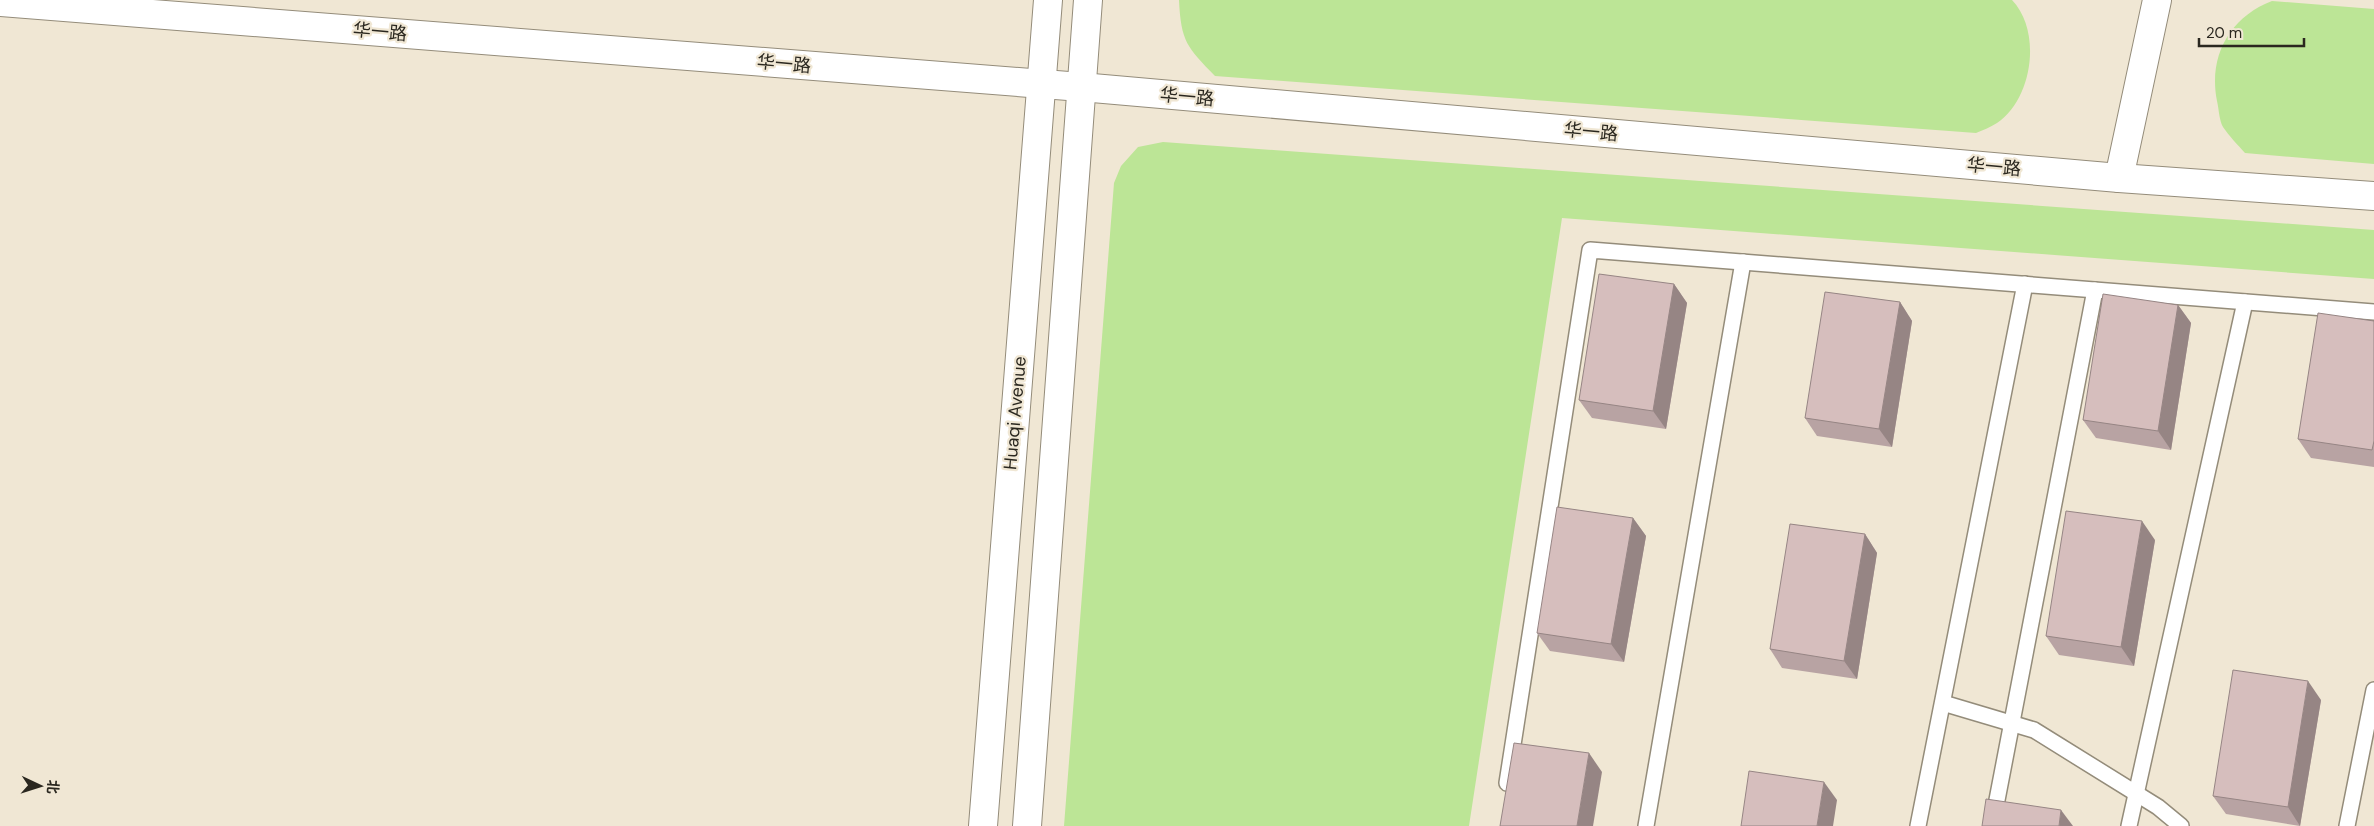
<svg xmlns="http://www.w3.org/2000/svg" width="2374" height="826" font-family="'DM Sans','Noto Sans SC',sans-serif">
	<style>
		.green { fill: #bce596 }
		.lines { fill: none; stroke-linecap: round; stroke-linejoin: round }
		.service-casing { stroke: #948c7a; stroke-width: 18 }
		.minor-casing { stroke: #948c7a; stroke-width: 30 }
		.tertiary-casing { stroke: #948c7a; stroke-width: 30 }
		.service { stroke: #fff; stroke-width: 15 }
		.minor { stroke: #fff; stroke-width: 28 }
		.tertiary { stroke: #fff; stroke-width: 28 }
		.wall { fill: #b8a3a3 }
		.shaded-wall { fill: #968584 }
		.building { fill: #d6bebd; stroke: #968584 }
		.labels { text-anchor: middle; stroke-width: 4.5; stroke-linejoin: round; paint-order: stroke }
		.street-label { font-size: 18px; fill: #2a271f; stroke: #f0e7d4 }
	</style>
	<rect width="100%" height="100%" fill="#f0e7d4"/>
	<g class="green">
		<path d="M1179 0H2012C2042 31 2033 99 1997 123 1991 127 1983 130 1976 133L1215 76C1187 47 1181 42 1179 0Z"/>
		<path d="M2272 1 2374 9V164L2245 153C2238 145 2229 136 2223 127 2219 120 2219 109 2217 101 2208 56 2230 17 2272 1Z"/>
		<polygon points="1163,142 2374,230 2374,279 1562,218 1469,826 1064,826 1114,183 1121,166 1138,147"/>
	</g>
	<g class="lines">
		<defs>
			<g id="service">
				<polyline points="1943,703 2034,730 2158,807 2181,826"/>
				<polyline points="1507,783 1590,250 2374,312"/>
				<polyline points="1646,826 1743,262"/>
				<polyline points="1918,826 2025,284"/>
				<polyline points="1992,826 2095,290"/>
				<polyline points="2129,826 2245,302"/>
				<polyline points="2347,826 2374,690"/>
			</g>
			<g id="minor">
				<polyline points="0,2 1081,87 2119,178 2374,196"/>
				<polyline points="2119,178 2157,0"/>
			</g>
			<g id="tertiary">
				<polyline points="983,826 1048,0"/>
				<polyline points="1027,826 1088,0"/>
			</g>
		</defs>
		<use href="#service" class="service-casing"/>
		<use href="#minor" class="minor-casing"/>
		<use href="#tertiary" class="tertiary-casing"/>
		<use href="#service" class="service"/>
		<use href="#minor" class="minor"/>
		<use href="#tertiary" class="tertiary"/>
	</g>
	<g class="wall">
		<polygon points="1674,284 1687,303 1666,429 1592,418 1579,400"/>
		<polygon points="1900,302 1912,321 1892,447 1817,436 1805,418"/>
		<polygon points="2178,305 2191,323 2171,450 2096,438 2083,420"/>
		<polygon points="2374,321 2374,467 2311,458 2298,439"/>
		<polygon points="1633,518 1646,536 1624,662 1550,651 1537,633"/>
		<polygon points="1865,534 1877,553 1857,679 1782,668 1770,649"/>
		<polygon points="2155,540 2134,666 2059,655 2046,636"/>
		<polygon points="2321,700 2300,826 2226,814 2213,796"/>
	</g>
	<g class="shaded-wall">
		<polygon points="1674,284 1687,303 1666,429 1653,411"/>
		<polygon points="1900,302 1912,321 1892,447 1879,429"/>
		<polygon points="2178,305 2191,323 2171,450 2158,431"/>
		<polygon points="1633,518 1646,536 1624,662 1611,644"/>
		<polygon points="2142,521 2155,540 2134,666 2121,647"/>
		<polygon points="1865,534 1877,553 1857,679 1844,661"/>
		<polygon points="2308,681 2321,700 2300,826 2288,807"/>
		<polygon points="1589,753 1602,772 1593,826 1577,826"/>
		<polygon points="1824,782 1837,800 1833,826 1817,826"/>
		<polygon points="2061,810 2073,826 2059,826"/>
	</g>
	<g class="building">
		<polygon points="1599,274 1674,284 1653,411 1579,400"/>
		<polygon points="1825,292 1900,302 1879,429 1805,418"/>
		<polygon points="2103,294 2178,305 2158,431 2083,420"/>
		<polygon points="2318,313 2374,321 2374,441 2372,450 2298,439"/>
		<polygon points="1557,507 1633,518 1611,644 1537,633"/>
		<polygon points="2066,511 2142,521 2121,647 2046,636"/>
		<polygon points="1790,524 1865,534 1844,661 1770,649"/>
		<polygon points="2233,670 2308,681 2288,807 2213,796"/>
		<polygon points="1514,743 1589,753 1577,826 1500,826"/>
		<polygon points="1749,771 1824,782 1817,826 1741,826"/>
		<polygon points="1986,799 2061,810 2059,826 1982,826"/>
	</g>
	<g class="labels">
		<g class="street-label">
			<text transform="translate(380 32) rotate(5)" y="6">华一路</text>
			<text transform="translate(784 64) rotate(5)" y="6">华一路</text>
			<text transform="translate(1187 97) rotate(5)" y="6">华一路</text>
			<text transform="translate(1591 132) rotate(5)" y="6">华一路</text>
			<text transform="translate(1994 167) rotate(5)" y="6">华一路</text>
			<text transform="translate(1015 413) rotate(-85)" y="6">Huaqi Avenue</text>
		</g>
	</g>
	<g transform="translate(40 786) rotate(94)" stroke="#f0e7d4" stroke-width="4" paint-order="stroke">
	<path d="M0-4L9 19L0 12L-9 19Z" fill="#2a271f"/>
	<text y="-8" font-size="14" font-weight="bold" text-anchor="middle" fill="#2a271f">北</text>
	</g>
	<path d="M2199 38v8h105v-8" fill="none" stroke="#2a271f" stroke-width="2.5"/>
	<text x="2206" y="38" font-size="15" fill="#2a271f" stroke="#f0e7d4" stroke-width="4" paint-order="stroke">20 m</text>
</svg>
